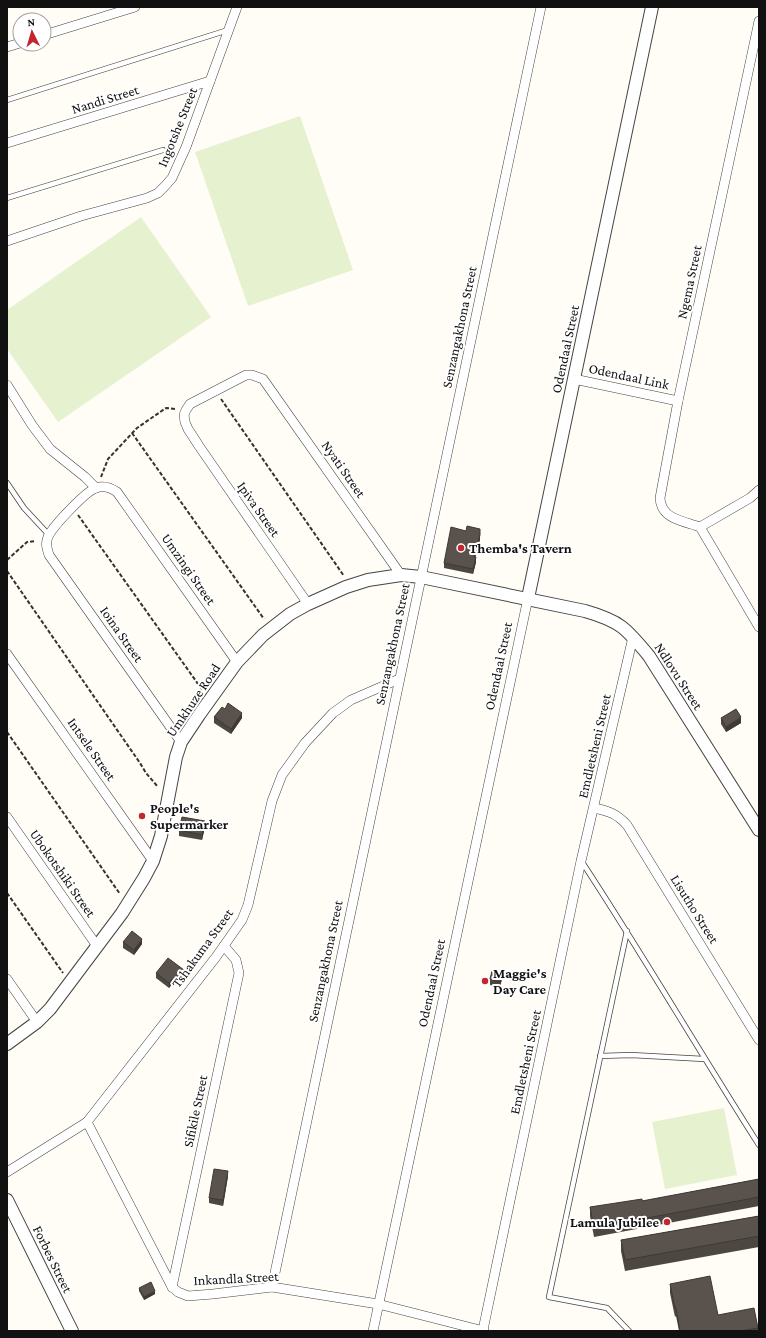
<svg xmlns="http://www.w3.org/2000/svg" width="766" height="1338" font-family="'Crimson Pro',serif">
	<style>
		.pitch { fill: #e6f2cf }
		.lines { fill: none; stroke-linecap: round; stroke-linejoin: round }
		.service-casing { stroke: #444; stroke-width: 6 }
		.minor-casing { stroke: #444; stroke-width: 10 }
		.tertiary-casing { stroke: #444; stroke-width: 14 }
		.path { stroke: #333; stroke-width: 2; stroke-dasharray: 4 2; stroke-linecap: butt }
		.service { stroke: #fff; stroke-width: 4.5 }
		.minor { stroke: #fff; stroke-width: 9 }
		.tertiary { stroke: #fff; stroke-width: 12 }
		.wall { fill: #4d4742 }
		.shaded-wall { fill: #3f3936 }
		.building { fill: #5a524d; stroke: #3f3936 }
		.poi-dot { fill: #c4262e; stroke: #fff; stroke-width: 1.5 }
		.labels { text-anchor: middle; stroke-width: 4; stroke-linejoin: round; paint-order: stroke }
		.street-label { font-size: 14px; fill: #111; stroke: #fff }
		.poi-label { font-size: 14px; font-weight: bold; fill: #111; stroke: #fff; text-anchor: start }
	</style>
	<rect width="100%" height="100%" fill="#fffdf5"/>
	<g class="pitch">
		<polygon points="300,116 353,270 248,306 195,152"/>
		<polygon points="141,217 211,317 58,422 7,349 7,310"/>
		<polygon points="724,1108 737,1175 665,1189 652,1122"/>
	</g>
	<g class="lines">
		<defs>
			<g id="service">
				<polyline points="7,100 228,30"/>
				<polyline points="7,198 163,150"/>
				<polyline points="7,483 24,508 49,535"/>
				<path d="M582 862C643 955 699 1051 759 1145"/>
				<polyline points="627,931 549,1297 607,1308 629,1331"/>
				<polyline points="600,1056 631,1055 704,1059"/>
			</g>
			<g id="minor">
				<polyline points="44,35 135,7"/>
				<polyline points="7,47 20,43"/>
				<polyline points="7,143 210,81"/>
				<polyline points="7,241 81,216 147,198 158,193 165,186 172,178 186,147 237,7"/>
				<polyline points="574,379 678,401"/>
				<polyline points="7,385 32,425 50,449 85,477 96,488"/>
				<path d="M700 527C683 521 661 519 660 498L678 401 759 21"/>
				<polyline points="700,527 759,627"/>
				<polyline points="700,527 750,498 759,490"/>
				<polyline points="308,604 199,446 188,429 185,422 184,415 186,410 190,404 246,375 252,375 263,379 401,575"/>
				<polyline points="7,654 153,861"/>
				<path d="M181 742 49 555C47 549 45 543 48 537 52 527 86 491 96 488 104 485 111 488 117 492L237 662"/>
				<path d="M594 808C609 811 617 814 627 825L759 1040"/>
				<polyline points="7,817 97,946"/>
				<polyline points="7,979 37,1022"/>
				<polyline points="87,1122 172,1287 178,1292 188,1296 213,1294 272,1287 378,1304 484,1331"/>
				<polyline points="7,1172 87,1122 216,957 242,920 248,905 272,801 282,775 305,743 333,713 351,700 399,679"/>
				<polyline points="172,1287 239,973 236,960 224,946"/>
				<polyline points="272,1287 541,7"/>
				<polyline points="483,1330 581,861 633,637"/>
				<polyline points="373,1331 528,598"/>
			</g>
			<g id="tertiary">
				<polyline points="528,598 652,7"/>
				<path d="M7 1044 37 1022 50 1009 122 913 144 878 153 861 161 836 176 757 181 742 199 715 237 662 263 635 290 614 308 604 346 587 368 580 401 575 421 577 585 611C620 621 626 628 649 656L759 830"/>
				<polyline points="7,1200 72,1331"/>
			</g>
		</defs>
		<use href="#service" class="service-casing"/>
		<use href="#minor" class="minor-casing"/>
		<use href="#tertiary" class="tertiary-casing"/>
		<g class="path">
			<polyline points="221,399 344,576"/>
			<polyline points="132,433 264,619"/>
			<polyline points="101,477 108,459 137,428 166,408 175,409"/>
			<polyline points="78,515 203,691"/>
			<polyline points="7,560 27,542 36,541"/>
			<polyline points="7,571 140,763 146,773 158,787"/>
			<polyline points="7,732 120,894"/>
			<polyline points="7,893 63,973"/>
		</g>
		<use href="#service" class="service"/>
		<use href="#minor" class="minor"/>
		<use href="#tertiary" class="tertiary"/>
	</g>
	<g class="wall">
		<polygon points="480,540 475,557 476,562 473,574 444,568 444,563"/>
		<polygon points="225,709 242,718 231,734 214,723 214,717"/>
		<polygon points="721,718 741,723 726,732 721,724"/>
		<polygon points="205,827 202,840 179,836 179,830"/>
		<polygon points="123,942 142,944 134,955 123,948"/>
		<polygon points="156,973 184,976 176,986 172,984 169,988 156,978"/>
		<polygon points="502,978 500,988 490,985 490,979"/>
		<polygon points="228,1176 223,1206 209,1203 209,1198"/>
		<polygon points="759,1179 759,1206 594,1237 590,1216 590,1207 642,1201"/>
		<polygon points="759,1216 759,1247 625,1271 621,1251 621,1240"/>
		<polygon points="670,1284 718,1315 758,1328 758,1331 679,1331 676,1316 675,1317 670,1293"/>
		<polygon points="139,1288 155,1294 144,1300 139,1291"/>
	</g>
	<g class="shaded-wall">
		<polygon points="480,529 480,540 474,562 474,557"/>
		<polygon points="476,557 476,562 473,574 473,569"/>
		<polygon points="242,713 242,718 231,734 231,729"/>
		<polygon points="741,717 741,723 726,732 726,727"/>
		<polygon points="205,821 205,827 202,840 202,835"/>
		<polygon points="142,939 142,944 134,955 134,950"/>
		<polygon points="184,970 184,976 176,986 176,981"/>
		<polygon points="502,973 502,978 500,988 500,982"/>
		<polygon points="172,979 172,984 169,988 169,983"/>
		<polygon points="228,1171 228,1176 223,1206 223,1200"/>
		<polygon points="155,1291 155,1294 144,1300 144,1297"/>
	</g>
	<g class="building">
		<polygon points="467,526 480,529 480,535 474,557 476,557 473,569 444,563 451,527 466,531"/>
		<polygon points="228,703 242,713 231,729 214,717 222,707 225,709"/>
		<polygon points="736,709 741,717 726,727 721,718"/>
		<polygon points="182,817 205,821 202,835 179,830"/>
		<polygon points="132,931 142,939 134,950 123,942"/>
		<polygon points="168,958 184,970 176,981 172,979 169,983 156,973"/>
		<polygon points="492,971 502,973 500,982 490,979"/>
		<polygon points="214,1169 228,1171 223,1200 209,1198"/>
		<polygon points="759,1179 759,1197 594,1228 590,1207 642,1199 642,1201"/>
		<polygon points="759,1216 759,1236 625,1260 621,1240"/>
		<polygon points="710,1276 718,1315 754,1308 758,1328 741,1331 680,1331 676,1308 675,1308 670,1284"/>
		<polygon points="151,1282 155,1291 144,1297 139,1288"/>
	</g>
	<g class="poi-dot">
		<circle cx="461" cy="548" r="4"/>
		<circle cx="142" cy="816" r="4"/>
		<circle cx="485" cy="981" r="4"/>
		<circle cx="667" cy="1222" r="4"/>
	</g>
	<g class="labels">
		<g class="street-label">
			<text transform="translate(105 99) rotate(-17)" y="5">Nandi Street</text>
			<text transform="translate(177 127) rotate(-68)" y="5">Ingotshe Street</text>
			<text transform="translate(689 282) rotate(-78)" y="5">Ngema Street</text>
			<text transform="translate(459 327) rotate(-78)" y="5">Senzangakhona Street</text>
			<text transform="translate(565 349) rotate(-78)" y="5">Odendaal Street</text>
			<text transform="translate(629 376) rotate(12)" y="5">Odendaal Link</text>
			<text transform="translate(344 469) rotate(55)" y="5">Nyati Street</text>
			<text transform="translate(259 509) rotate(55)" y="5">Ipiva Street</text>
			<text transform="translate(189 569) rotate(55)" y="5">Umzingi Street</text>
			<text transform="translate(122 634) rotate(55)" y="5">Ioina Street</text>
			<text transform="translate(392 644) rotate(-78)" y="5">Senzangakhona Street</text>
			<text transform="translate(498 666) rotate(-78)" y="5">Odendaal Street</text>
			<text transform="translate(679 676) rotate(57)" y="5">Ndlovu Street</text>
			<text transform="translate(193 700) rotate(-56)" y="5">Umkhuze Road</text>
			<text transform="translate(594 746) rotate(-77)" y="5">Emdletsheni Street</text>
			<text transform="translate(92 749) rotate(55)" y="5">Intsele Street</text>
			<text transform="translate(63 873) rotate(55)" y="5">Ubokotshiki Street</text>
			<text transform="translate(695 909) rotate(58)" y="5">Lisutho Street</text>
			<text transform="translate(202 948) rotate(-54)" y="5">Tshakuma Street</text>
			<text transform="translate(325 961) rotate(-78)" y="5">Senzangakhona Street</text>
			<text transform="translate(431 983) rotate(-78)" y="5">Odendaal Street</text>
			<text transform="translate(525 1062) rotate(-78)" y="5">Emdletsheni Street</text>
			<text transform="translate(195 1111) rotate(-78)" y="5">Sifikile Street</text>
			<text transform="translate(53 1259) rotate(64)" y="5">Forbes Street</text>
			<text transform="translate(236 1278) rotate(-3)" y="5">Inkandla Street</text>
		</g>
		<g class="poi-label">
			<text x="469" y="553">Themba's Tavern</text>
			<text x="150" y="813">People's<tspan x="150" dy="16">Supermarker</tspan></text>
			<text x="493" y="978">Maggie's<tspan x="493" dy="16">Day Care</tspan></text>
			<text x="659" y="1227" text-anchor="end">Lamula Jubilee</text>
		</g>
	</g>
	<rect width="766" height="1338" fill="none" stroke="#111111" stroke-width="16"/>
	<g transform="translate(32 32) rotate(355)"><circle r="19" fill="#ffffff" stroke="#a0a0a0"/>
	<path d="M0-3L7 15L0 10L-7 15Z" fill="#c4262e"/>
	<text y="-6" font-size="11" font-weight="bold" text-anchor="middle" fill="#111111">N</text>
	</g>
</svg>
